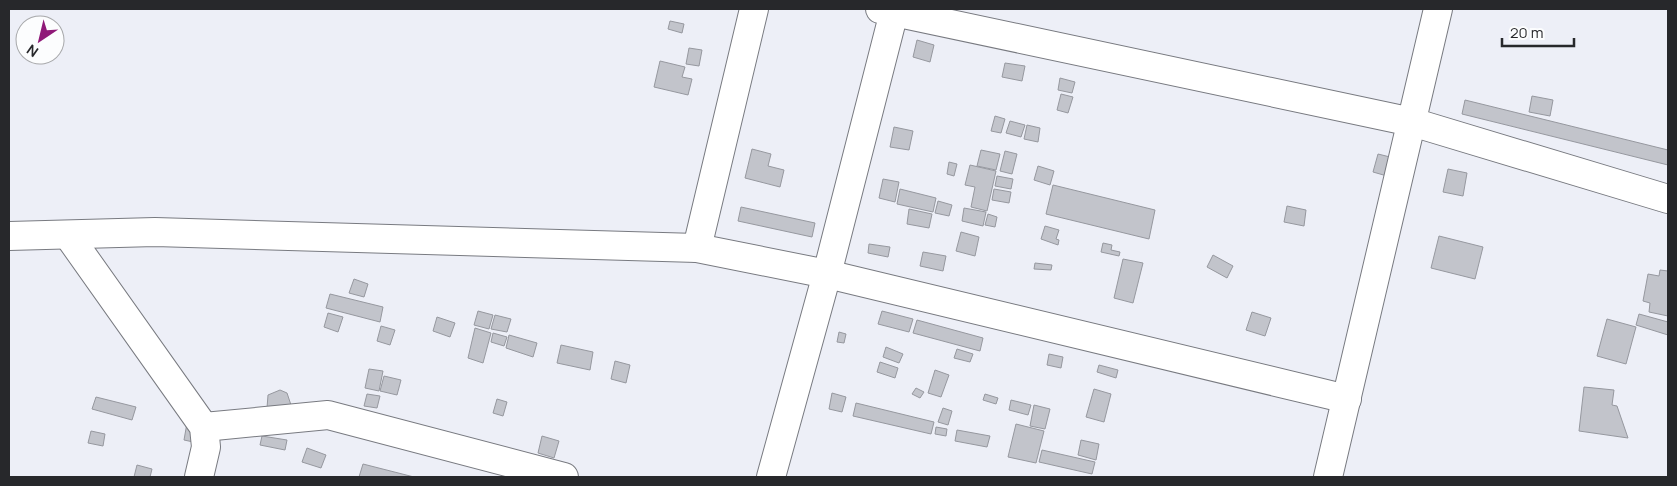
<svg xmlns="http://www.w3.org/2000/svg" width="1677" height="486" font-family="Manrope,sans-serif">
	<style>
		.building { fill: #c2c4cb; stroke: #96989f }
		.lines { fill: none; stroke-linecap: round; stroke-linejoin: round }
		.street-casing { stroke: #787a80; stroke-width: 30 }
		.street { stroke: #fff; stroke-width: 28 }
	</style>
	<rect width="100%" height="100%" fill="#edeff7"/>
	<g class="building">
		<polygon points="670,21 684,24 682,33 668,29"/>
		<polygon points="917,40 934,45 930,62 913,57"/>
		<polygon points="689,48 702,50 699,66 686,64"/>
		<polygon points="660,61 685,67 682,77 692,79 688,95 654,87"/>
		<polygon points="1005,63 1025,66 1022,81 1002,77"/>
		<polygon points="1060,78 1075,82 1072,93 1058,90"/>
		<polygon points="1061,94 1073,97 1068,113 1057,110"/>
		<polygon points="1532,96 1553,100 1550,116 1529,112"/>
		<polygon points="1465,100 1668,150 1668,165 1462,114"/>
		<polygon points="995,116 1005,119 1001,133 991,131"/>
		<polygon points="1010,121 1025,125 1021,137 1006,133"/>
		<polygon points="1027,125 1040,128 1038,142 1024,139"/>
		<polygon points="894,127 913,131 909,150 890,147"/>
		<polygon points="752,149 771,154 768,166 784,170 780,187 745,178"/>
		<polygon points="981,150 1000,154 996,170 977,166"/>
		<polygon points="1005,151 1017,154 1012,174 1000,171"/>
		<polygon points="1378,154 1398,159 1394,178 1373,172"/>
		<polygon points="949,162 957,164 954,176 947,174"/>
		<polygon points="970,165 996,171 987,211 971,207 975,187 965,185"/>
		<polygon points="1038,166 1054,171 1050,185 1034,180"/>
		<polygon points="1448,169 1467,173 1463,196 1443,192"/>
		<polygon points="997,176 1013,179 1011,189 995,186"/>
		<polygon points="883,179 899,182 895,202 879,198"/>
		<polygon points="1053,185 1155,210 1149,239 1046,214"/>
		<polygon points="900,189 936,198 933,212 897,204"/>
		<polygon points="994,189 1011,192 1009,203 992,200"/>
		<polygon points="938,201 952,205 949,216 935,213"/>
		<polygon points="1287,206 1306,210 1304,226 1284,222"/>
		<polygon points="741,207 815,223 812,237 738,221"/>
		<polygon points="964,208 986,212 983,226 962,221"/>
		<polygon points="909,209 932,214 929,228 907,224"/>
		<polygon points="988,214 997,217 995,227 985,225"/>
		<polygon points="1045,226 1059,230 1056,239 1059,240 1058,245 1041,239"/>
		<polygon points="961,232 979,237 975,256 956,251"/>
		<polygon points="1439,236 1483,247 1475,279 1431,268"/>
		<polygon points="1103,243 1112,245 1111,250 1120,252 1119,256 1101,252"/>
		<polygon points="869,244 890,247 888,257 868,253"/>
		<polygon points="923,252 946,256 943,271 920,266"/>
		<polygon points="1213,255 1233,266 1227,278 1207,267"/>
		<polygon points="1123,259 1143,263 1133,303 1114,298"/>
		<polygon points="1035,263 1052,265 1051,270 1034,269"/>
		<polygon points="1660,270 1668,271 1668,316 1649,312 1650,303 1643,301 1648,274 1659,276"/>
		<polygon points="354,279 368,284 364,297 349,293"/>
		<polygon points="330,294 383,307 380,322 326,308"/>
		<polygon points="478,311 493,315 489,329 474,325"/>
		<polygon points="882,311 913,319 909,332 878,324"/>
		<polygon points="1252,312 1271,318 1265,336 1246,330"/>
		<polygon points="328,313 343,317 338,332 324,327"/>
		<polygon points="1639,314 1668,322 1668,335 1636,325"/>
		<polygon points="495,315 511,319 507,332 491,329"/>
		<polygon points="437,317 455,323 450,337 433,331"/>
		<polygon points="1607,319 1636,327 1626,364 1597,356"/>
		<polygon points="917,320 983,338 980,351 913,333"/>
		<polygon points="381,326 395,330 390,345 377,341"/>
		<polygon points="475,328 491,333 483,363 468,358"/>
		<polygon points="839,332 846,334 844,343 837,342"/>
		<polygon points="493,333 507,337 504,346 491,342"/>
		<polygon points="509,335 537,343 533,357 506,348"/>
		<polygon points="561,345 593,352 590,370 557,363"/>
		<polygon points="886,347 903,354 899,363 883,357"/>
		<polygon points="957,349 973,354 970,362 954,358"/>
		<polygon points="1049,354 1063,357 1061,368 1047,365"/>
		<polygon points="615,361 630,365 626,383 611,379"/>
		<polygon points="880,362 898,368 895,378 877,372"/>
		<polygon points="1099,365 1118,370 1116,378 1097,372"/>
		<polygon points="369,369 383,371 379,391 365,388"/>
		<polygon points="935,370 949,375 941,397 928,393"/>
		<polygon points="384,376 401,380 397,395 380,391"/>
		<polygon points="1584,387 1614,390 1612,405 1617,406 1628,438 1579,431"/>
		<polygon points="916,388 924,392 920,398 912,394"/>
		<polygon points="1094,389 1111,394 1104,422 1086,417"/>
		<polygon points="280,390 287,393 291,405 267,408 268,395"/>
		<polygon points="832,393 846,397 842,412 829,409"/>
		<polygon points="367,394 380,396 377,408 364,406"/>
		<polygon points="985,394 998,398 996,404 983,400"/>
		<polygon points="96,397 136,407 132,420 92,409"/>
		<polygon points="497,399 507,402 503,416 493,413"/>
		<polygon points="1011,400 1031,405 1028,415 1009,410"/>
		<polygon points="856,403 934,422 931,434 853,416"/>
		<polygon points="1034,405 1050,409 1045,429 1030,426"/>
		<polygon points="943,408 952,411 948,425 938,422"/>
		<polygon points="187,423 198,443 184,440"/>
		<polygon points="1016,424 1044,431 1036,463 1008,457"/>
		<polygon points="936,427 947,429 946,436 935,434"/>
		<polygon points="957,430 990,436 987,447 955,441"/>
		<polygon points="91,431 105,434 103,446 88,443"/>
		<polygon points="262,436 287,440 285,450 260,445"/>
		<polygon points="542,436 559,441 554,458 538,453"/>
		<polygon points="1081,440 1099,444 1096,460 1078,455"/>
		<polygon points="307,448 326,455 321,468 302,462"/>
		<polygon points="1042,450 1095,462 1092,474 1039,462"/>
		<polygon points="363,464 414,477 359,477"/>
		<polygon points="137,465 152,469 150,477 134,477"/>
	</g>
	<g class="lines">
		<defs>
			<g id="street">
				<polyline points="880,9 1412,122 1668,199"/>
				<polyline points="68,235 204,427 206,447 199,477"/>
				<polyline points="9,236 155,232 697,248 827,274 1347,399"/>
				<polyline points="697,248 754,9"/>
				<polyline points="204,427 328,415 564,477"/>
				<polyline points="771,477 827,274 894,12"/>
				<polyline points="1328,477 1438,9"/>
			</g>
		</defs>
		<use href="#street" class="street-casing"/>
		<use href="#street" class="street"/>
	</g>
	<rect width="1677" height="486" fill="none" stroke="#27282b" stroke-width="20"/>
	<g transform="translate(40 40) rotate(215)"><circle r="24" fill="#fcfdfe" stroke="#a7a8aa"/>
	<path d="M0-4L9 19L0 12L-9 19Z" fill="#8f1978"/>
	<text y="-8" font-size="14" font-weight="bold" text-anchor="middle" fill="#27282b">N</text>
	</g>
	<path d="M1502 38v8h72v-8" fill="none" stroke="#27282b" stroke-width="2.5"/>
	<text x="1510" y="38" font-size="15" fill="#27282b" stroke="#fcfdfe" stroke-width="4" paint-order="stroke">20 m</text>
</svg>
